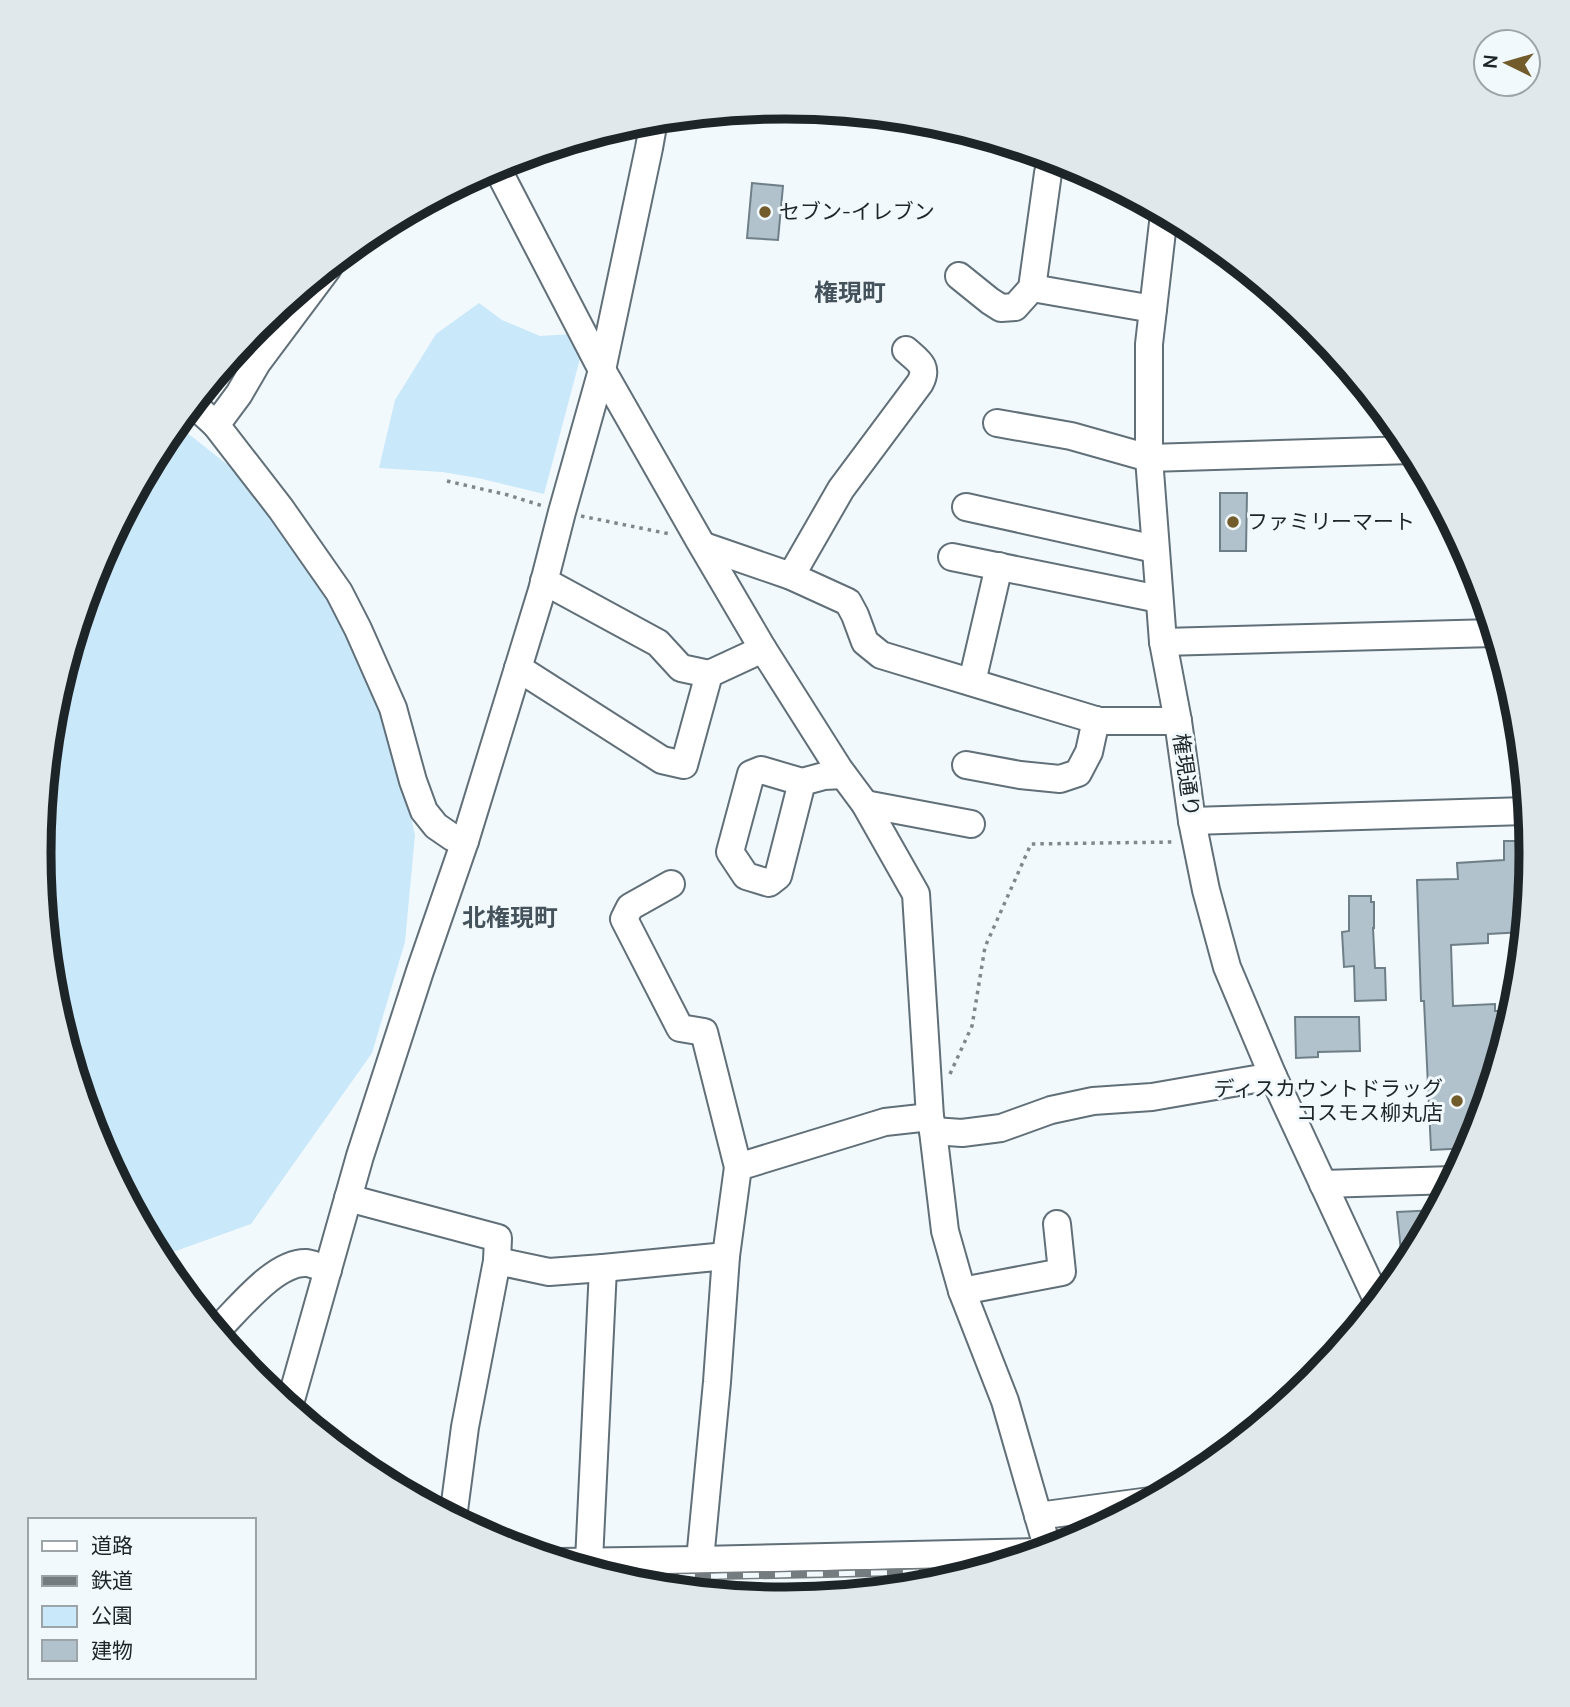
<svg xmlns="http://www.w3.org/2000/svg" width="1570" height="1707" font-family="Manrope,'Noto Sans JP',sans-serif">
	<style>
		.green { fill: #c9e8fa }
		.building { fill: #b2c2cc; stroke: #6f7f88; stroke-width: 2 }
		.lines { fill: none; stroke-linecap: round; stroke-linejoin: round }
		.minor-casing { stroke: #606f78; stroke-width: 30 }
		.path { stroke: #80878b; stroke-width: 3.5; stroke-dasharray: 3.5 5; stroke-linecap: butt }
		.minor { stroke: #fff; stroke-width: 26 }
		.rail-casing { stroke: #757c7f; stroke-width: 8 }
		.rail { stroke: #f2f9fd; stroke-width: 5; stroke-dasharray: 16; stroke-linecap: butt }
		.poi-dot { fill: #735c2c; stroke: #f2f9fd; stroke-width: 2.5 }
		.labels { text-anchor: middle; stroke-width: 6; stroke-linejoin: round; paint-order: stroke }
		.poi-label { font-size: 21px; fill: #1e2528; stroke: #f2f9fd; text-anchor: start }
		.street-label { font-size: 21px; fill: #1e2528; stroke: #f2f9fd }
		.quarter-label { font-size: 24px; font-weight: bold; fill: #44525b; stroke: #f2f9fd }
		.rim { fill: none; stroke: #1e2528; stroke-width: 9 }
	</style>
	<rect width="100%" height="100%" fill="#f2f9fd"/>
	<g class="green">
		<polygon points="479,303 502,320 540,336 572,334 581,355 544,494 478,478 442,472 379,468 395,400 436,334"/>
		<polygon points="176,424 233,469 306,560 349,632 391,726 415,835 405,942 372,1053 251,1224 159,1257 95,1139 53,999 39,853 53,707 95,567 165,438"/>
	</g>
	<g class="building">
		<polygon points="752,183 783,186 778,240 747,238"/>
		<polygon points="1220,493 1247,493 1246,551 1220,551"/>
		<polygon points="1504,841 1530,841 1531,853 1524,932 1488,934 1488,943 1451,945 1453,1006 1495,1004 1495,1011 1514,1011 1475,1140 1470,1148 1431,1150 1424,1001 1421,1001 1417,880 1458,879 1457,863 1504,860"/>
		<polygon points="1349,896 1371,896 1371,902 1374,902 1374,928 1373,928 1375,968 1385,968 1386,1000 1355,1001 1354,966 1344,967 1342,932 1349,931"/>
		<polygon points="1295,1017 1359,1017 1360,1051 1318,1052 1318,1057 1296,1058"/>
		<polygon points="1437,1210 1405,1269 1403,1271 1397,1212"/>
	</g>
	<g class="lines">
		<defs>
			<g id="minor">
				<polyline points="496,166 602,370 699,540 763,649 839,769 865,804 916,894 930,1117 933,1131 945,1231 962,1291 1005,1401 1048,1550"/>
				<polyline points="1164,214 1149,344 1149,458 1163,642 1178,721 1192,821 1206,890 1227,967 1273,1076 1378,1302"/>
				<polyline points="959,276 990,301 1001,308 1015,307 1032,288 1048,173"/>
				<polyline points="1032,288 1153,309"/>
				<polyline points="193,404 216,425 281,509 339,592 358,629 393,708 413,781 424,811 436,826 452,837 465,841"/>
				<polyline points="997,423 1071,436 1149,458 1412,450"/>
				<polyline points="216,425 239,394 257,363 328,268"/>
				<polyline points="966,507 1155,549"/>
				<polyline points="704,546 791,576 848,602 855,615 865,642 881,655 1099,721 1178,721"/>
				<polyline points="952,557 1159,599"/>
				<path d="M791 576 841 489 920 383C929 366 918 361 906 350"/>
				<polyline points="544,581 658,643 681,668 709,674"/>
				<polyline points="1163,642 1494,633"/>
				<polyline points="518,668 662,760 684,765 709,674 763,649"/>
				<polyline points="972,682 999,566"/>
				<polyline points="966,765 1020,775 1060,779 1078,773 1089,752 1096,720"/>
				<polyline points="802,782 778,876 769,883 746,876 730,852 751,774 761,770 802,782 824,776 843,775"/>
				<polyline points="865,804 971,824"/>
				<polyline points="1192,821 1527,811"/>
				<polyline points="671,884 630,907 624,919 680,1028 704,1032 738,1167 726,1256 717,1382 700,1560"/>
				<polyline points="933,1131 962,1133 1001,1128 1051,1110 1093,1101 1152,1097 1273,1076"/>
				<polyline points="738,1167 885,1122 930,1117"/>
				<polyline points="1323,1184 1453,1180"/>
				<polyline points="348,1198 498,1238 497,1261 465,1427 453,1518"/>
				<polyline points="497,1261 549,1272 603,1268 726,1256"/>
				<polyline points="962,1291 1062,1272 1057,1224"/>
				<path d="M216 1331C238 1310 275 1261 307 1263 314 1264 322 1268 328 1270"/>
				<polyline points="289,1407 360,1156 420,971 465,841 542,590 562,512 602,370 649,148 654,120"/>
				<polyline points="1038,1516 1150,1501"/>
				<polyline points="589,1561 603,1268"/>
				<polyline points="560,1562 700,1560 1042,1552"/>
			</g>
		</defs>
		<use href="#minor" class="minor-casing"/>
		<g class="path">
			<polyline points="447,481 508,495 543,506"/>
			<polyline points="581,516 670,534"/>
			<polyline points="950,1074 972,1026 985,947 1031,844 1173,842"/>
			<polyline points="696,1591 697,1579"/>
			<polyline points="725,1594 896,1589"/>
		</g>
		<use href="#minor" class="minor"/>
		<defs>
			<polyline id="rail" points="615,1578 977,1571"/>
		</defs>
		<use href="#rail" class="rail-casing"/>
		<use href="#rail" class="rail"/>
	</g>
	<g class="poi-dot">
		<circle cx="765" cy="212" r="7"/>
		<circle cx="1233" cy="522" r="7"/>
		<circle cx="1457" cy="1101" r="7"/>
	</g>
	<g class="labels">
		<g class="poi-label">
			<text x="779" y="219">セブン-イレブン</text>
			<text x="1247" y="529">ファミリーマート</text>
			<text x="1443" y="1096" text-anchor="end">ディスカウントドラッグ<tspan x="1443" dy="24">コスモス柳丸店</tspan></text>
		</g>
		<g class="street-label">
			<text transform="translate(1186 775) rotate(82)" y="7">権現通り</text>
		</g>
		<g class="quarter-label">
			<text x="850" y="301">権現町</text>
			<text x="510" y="926">北権現町</text>
		</g>
	</g>
	<path d="M0 0H1570V1707H0ZM51 853a734 734 0 1 1 1468 0a734 734 0 1 1-1468 0Z" fill="#e1e8ec" fill-rule="evenodd"/>
	<path class="rim" d="M51 853a734 734 0 1 1 1468 0a734 734 0 1 1-1468 0Z"/>
	<rect x="28" y="1518" width="228" height="161" fill="#f2f9fd" stroke="#9da4a8" stroke-width="2"/>
	<rect x="42" y="1541" width="35" height="10" fill="#ffffff" stroke="#9da4a8" stroke-width="2"/>
	<text x="91" y="1553" font-size="21" fill="#1e2528">道路</text>
	<rect x="42" y="1576" width="35" height="10" fill="#757c7f" stroke="#9da4a8" stroke-width="2"/>
	<text x="91" y="1588" font-size="21" fill="#1e2528">鉄道</text>
	<rect x="42" y="1606" width="35" height="21" fill="#c9e8fa" stroke="#9da4a8" stroke-width="2"/>
	<text x="91" y="1623" font-size="21" fill="#1e2528">公園</text>
	<rect x="42" y="1640" width="35" height="21" fill="#b2c2cc" stroke="#9da4a8" stroke-width="2"/>
	<text x="91" y="1658" font-size="21" fill="#1e2528">建物</text>
	<g transform="translate(1507 63) rotate(275)"><circle r="33" fill="#f2f9fd" stroke="#9da4a8" stroke-width="2"/>
	<path d="M0-5L12 26L0 18L-12 26Z" fill="#735c2c"/>
	<text y="-10" font-size="19" font-weight="bold" text-anchor="middle" fill="#1e2528">N</text>
	</g>
</svg>
